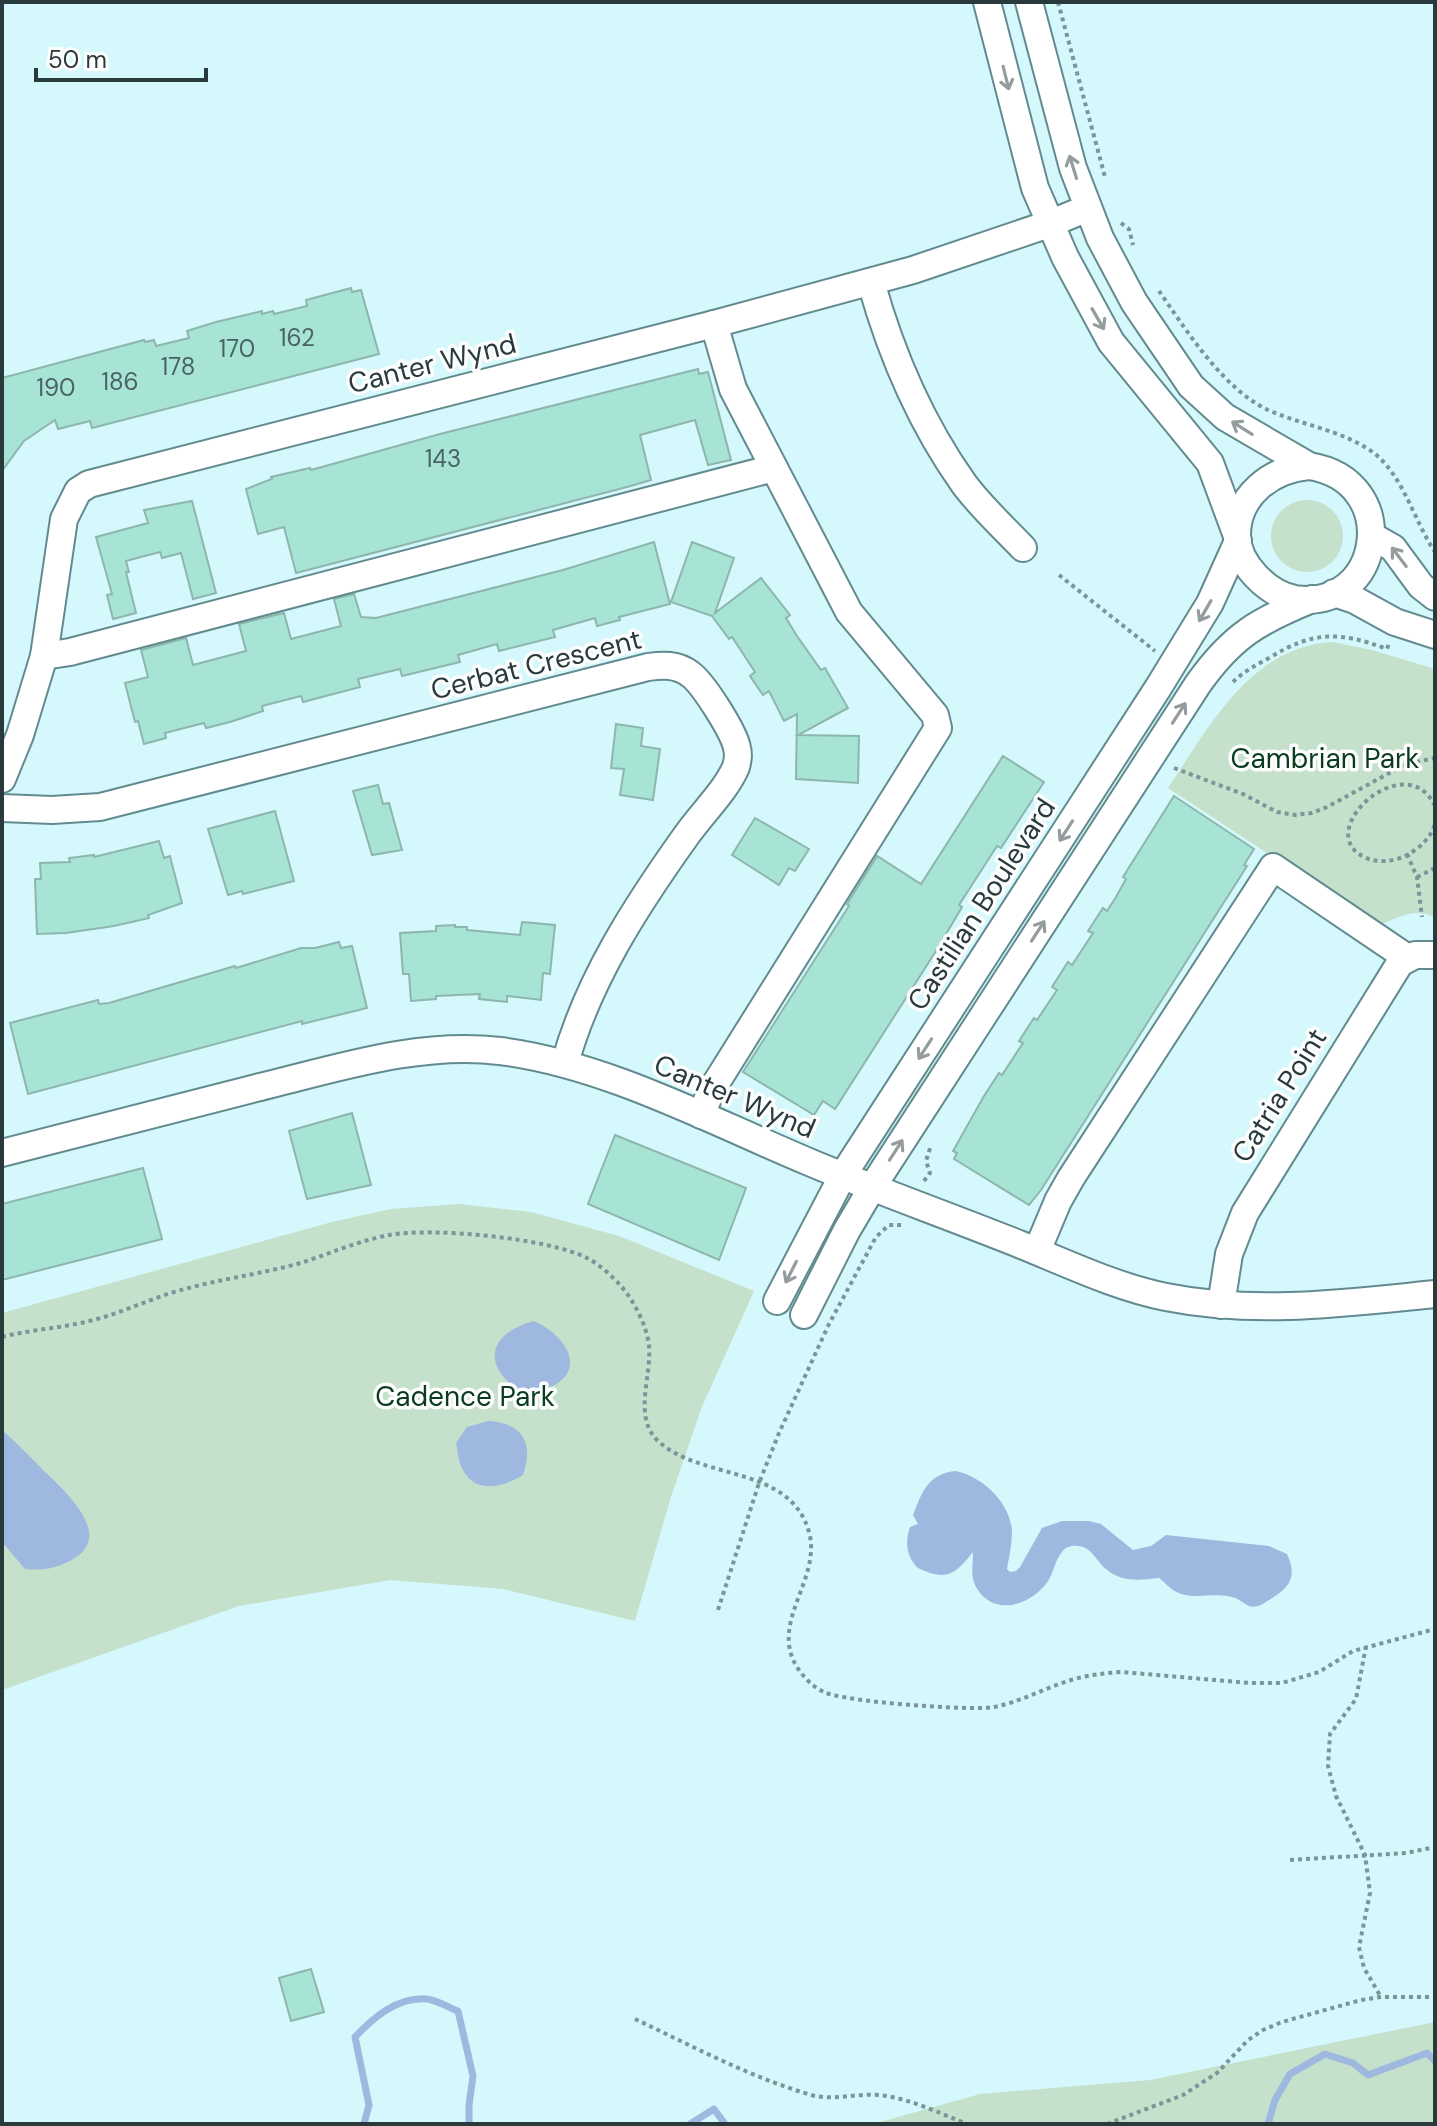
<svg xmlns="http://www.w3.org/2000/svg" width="1437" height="2126" font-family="'DM Sans',sans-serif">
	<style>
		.green { fill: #c5e0cb }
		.water { fill: #9eb8e0 }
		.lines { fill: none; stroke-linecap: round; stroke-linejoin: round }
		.stream { stroke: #9eb8e0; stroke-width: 7 }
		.building { fill: #a8e4d6; stroke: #8db6ac; stroke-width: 2 }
		.minor-casing { stroke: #628b90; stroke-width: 30 }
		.path { stroke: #7b9598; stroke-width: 4; stroke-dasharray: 4 4; stroke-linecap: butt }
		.minor { stroke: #fff; stroke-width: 26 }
		.oneway { stroke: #949c9e }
		.labels { text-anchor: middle; stroke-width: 7; stroke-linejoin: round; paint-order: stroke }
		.number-label { font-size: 24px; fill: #486462 }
		.street-label { font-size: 28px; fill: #283a3c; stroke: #fdfdfd }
		.park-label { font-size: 28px; fill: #093c1e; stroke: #fdfdfd }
	</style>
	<rect width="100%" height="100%" fill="#d5f8fc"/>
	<g class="green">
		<circle cx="1307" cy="536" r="36"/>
		<path d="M1332 642 1372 650 1435 669V918C1417 906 1396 918 1378 926L1168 788C1209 727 1250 647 1332 642Z"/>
		<polygon points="459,1204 531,1212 619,1236 754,1291 701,1409 670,1500 635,1621 503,1589 390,1580 239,1606 2,1690 2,1313 332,1222 391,1209"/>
		<polygon points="1435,2022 1435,2124 873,2124 980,2094 1150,2080"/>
	</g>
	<g class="water">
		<path d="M534 1321C584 1345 584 1391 521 1392 480 1365 489 1333 534 1321Z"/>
		<path d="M488 1421C523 1423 534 1443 523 1475 504 1487 474 1495 462 1468 458 1461 458 1451 456 1443L467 1427Z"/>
		<path d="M2 1430C16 1442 29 1456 42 1469 62 1488 116 1535 73 1559 58 1568 43 1571 25 1569L2 1542Z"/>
		<path d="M955 1471C982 1476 1010 1502 1012 1531 1012 1544 1009 1557 1007 1569L1010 1572 1016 1571 1020 1567 1042 1528 1062 1521H1089L1101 1524 1133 1550 1151 1546 1166 1535 1269 1546 1287 1554C1298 1578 1289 1588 1269 1600 1265 1602 1262 1605 1258 1606 1248 1609 1243 1601 1235 1598 1220 1592 1201 1598 1185 1595 1172 1592 1168 1585 1159 1578 1140 1580 1122 1583 1106 1569 1096 1561 1092 1547 1078 1546 1072 1545 1065 1547 1062 1552 1055 1560 1054 1572 1048 1581 1034 1602 1000 1617 980 1593 969 1579 973 1569 973 1552 955 1574 947 1582 918 1568 906 1557 905 1542 910 1527L918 1524 913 1515C922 1492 928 1474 955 1471Z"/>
	</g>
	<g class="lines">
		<g class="stream">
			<path d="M364 2124 369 2105 355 2037C374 2017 397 1997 427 1999 437 2000 449 2008 458 2011L473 2076 469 2105V2124"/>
			<polyline points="690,2124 714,2109 725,2124"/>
			<polyline points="1268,2124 1275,2100 1290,2074 1325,2054 1353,2063 1368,2075 1427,2053 1435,2061"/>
		</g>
	</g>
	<g class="building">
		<polygon points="351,288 352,292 361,290 379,354 92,428 90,421 58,429 55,420 24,441 2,471 2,378 144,340 145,342 154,340 156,346 189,338 187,331 216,322 262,311 262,314 273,311 274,314 307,306 306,300"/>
		<polygon points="698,369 699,374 708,372 731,460 708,465 695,420 640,435 651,480 627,487 296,573 284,527 258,534 246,489 272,479 271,477 310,468 311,470 440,434"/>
		<polygon points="192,501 216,593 193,599 181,553 162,558 160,552 126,561 129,572 126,572 136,613 113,619 107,595 112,594 96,537 148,523 144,510"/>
		<polygon points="654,542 670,604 619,617 620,620 597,626 595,618 553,630 555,637 499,651 497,644 458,655 460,662 402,676 400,669 358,679 360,687 303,702 301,696 262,706 263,711 230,722 206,728 204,723 165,733 166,738 144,744 138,721 135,722 125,683 148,677 141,650 186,638 193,665 246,651 239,624 284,613 291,639 341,626 334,599 354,594 361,617 376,618 563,570"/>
		<polygon points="692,542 734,558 715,613 761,578 790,615 786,618 797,636 821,670 825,668 848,708 798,735 859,736 858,783 796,779 797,714 784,721 769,691 763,695 750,676 755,672 732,637 729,639 712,616 671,602"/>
		<polygon points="616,724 643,728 641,746 660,749 653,800 620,795 624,769 611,768"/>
		<polygon points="1003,756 1044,782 1001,848 997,846 959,905 962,907 936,951 835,1109 823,1101 814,1115 743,1072 849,906 847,904 877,856 921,884"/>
		<polygon points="378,785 383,804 389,803 402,850 372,855 353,791"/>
		<polygon points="1174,796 1254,849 1244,865 1247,866 1041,1190 1029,1205 954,1159 957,1153 953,1151 984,1096 999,1073 1002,1075 1023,1043 1019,1041 1034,1018 1037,1020 1057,990 1052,987 1068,962 1072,965 1093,933 1088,931 1103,908 1107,911 1116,897 1126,879 1123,877"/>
		<polygon points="275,811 294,881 243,894 242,891 228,895 208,829"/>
		<polygon points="755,818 809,849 795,871 789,868 779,885 732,855"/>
		<polygon points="159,841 164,858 170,856 182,903 148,915 149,918 114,926 66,933 37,934 35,879 41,879 40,863 70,862 69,858 94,855 94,857"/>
		<polygon points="522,922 555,925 550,974 543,973 541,1000 507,996 507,1002 479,999 480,994 436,996 436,999 411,1001 409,974 403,974 400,933 436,931 436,926 455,925 455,927 467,927 467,930 520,935"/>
		<polygon points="339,942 341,948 352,946 367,1008 302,1024 302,1021 28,1094 10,1023 98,1000 99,1004 109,1003 235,966 236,968 301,948 315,948"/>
		<polygon points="352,1113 371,1185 307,1199 289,1131"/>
		<polygon points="615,1135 746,1188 719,1260 588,1204"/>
		<polygon points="143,1168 162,1239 2,1280 2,1204"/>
		<polygon points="311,1969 324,2012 291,2021 279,1978"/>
	</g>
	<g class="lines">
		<defs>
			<g id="minor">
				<polyline points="987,2 1035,188 1065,257 1111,342 1210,463 1237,536"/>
				<polyline points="1029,2 1073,168 1100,238 1134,302 1191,386 1225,417 1309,466"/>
				<path d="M871 282C891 354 920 422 964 484 981 507 1003 527 1023 548"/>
				<path d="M1309 466C1404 481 1382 612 1295 599 1268 594 1237 564 1237 535 1237 494 1273 469 1309 466Z"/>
				<polyline points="1372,536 1393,548 1421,586 1435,597"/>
				<polyline points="1334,593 1355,600 1395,622 1435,635"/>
				<polyline points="44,656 70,652 774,468"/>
				<polyline points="2,779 20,735 44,656 64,519 78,491 89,484 714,324 913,270 1049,224 1088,208"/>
				<path d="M2 808 52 810 100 807 648 667C663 665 677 664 690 674 703 683 734 732 737 748 739 755 738 760 736 767 725 792 702 813 686 836 636 906 588 980 565 1063"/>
				<polyline points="701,1115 711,1091 938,728 935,715 849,612 733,389 714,324"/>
				<path d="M2 1153C87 1131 172 1110 256 1088 335 1069 418 1041 500 1051 605 1064 711 1121 809 1162 878 1191 949 1216 1019 1244 1066 1263 1116 1287 1166 1297 1256 1315 1345 1303 1435 1294"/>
				<polyline points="1037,1251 1058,1201 1071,1178 1273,867 1406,957"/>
				<polyline points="777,1301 843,1175 1158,688 1210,603 1238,541"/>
				<polyline points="1221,1305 1229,1254 1245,1213 1400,963 1415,955 1435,955"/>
				<path d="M804 1315 847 1230 873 1186 1198 684C1232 636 1258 621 1312 599"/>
			</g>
		</defs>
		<use href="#minor" class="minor-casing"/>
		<g class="path">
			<polyline points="1058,2 1105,177"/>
			<polyline points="1121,223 1129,229 1133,245"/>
			<path d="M1159 291C1186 330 1223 388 1266 409 1300 425 1343 430 1374 453 1404 477 1414 521 1435 552"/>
			<polyline points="1059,575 1155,651"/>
			<path d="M1233 682C1243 672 1256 665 1269 658 1313 631 1339 631 1387 649L1389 643"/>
			<polyline points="1174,768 1243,794 1277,812 1295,815 1312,813 1327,807 1406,764 1435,758"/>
			<path d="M1435 806C1406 745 1311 831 1364 857 1391 870 1427 850 1435 824"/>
			<polyline points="1407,854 1417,877 1422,917"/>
			<polyline points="1417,877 1435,868"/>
			<polyline points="924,1181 930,1173 926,1161 931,1145"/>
			<path d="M2 1337C33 1329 66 1328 97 1319 123 1312 148 1300 174 1292 214 1280 256 1275 297 1264 327 1255 357 1241 389 1235 432 1227 548 1238 587 1258 599 1264 612 1276 621 1286 634 1301 647 1326 649 1346 652 1375 633 1416 657 1440 699 1481 790 1464 809 1532 822 1579 769 1622 797 1667 804 1678 813 1687 824 1692 845 1702 970 1711 994 1707 1020 1702 1045 1688 1071 1680 1088 1675 1104 1673 1122 1672L1250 1683H1282L1319 1672 1353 1651 1435 1629"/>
			<polyline points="718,1610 759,1483 779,1433 829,1324 876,1237 889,1225 901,1225"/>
			<polyline points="1366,1646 1356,1699 1330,1734 1328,1766 1336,1796 1365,1855 1370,1893 1359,1947 1364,1968 1381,1997"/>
			<polyline points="1290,1860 1406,1853 1435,1847"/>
			<path d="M635 2019C692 2046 750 2077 811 2095 834 2101 856 2093 879 2095 909 2098 939 2113 967 2124"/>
			<polyline points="1107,2124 1183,2095 1217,2073 1248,2040 1263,2030 1282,2022 1361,2000 1381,1997 1435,1997"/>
		</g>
		<use href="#minor" class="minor"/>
	</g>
	<defs><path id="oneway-shaft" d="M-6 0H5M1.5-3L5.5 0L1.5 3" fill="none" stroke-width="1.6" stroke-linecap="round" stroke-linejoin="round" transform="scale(2)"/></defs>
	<g class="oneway">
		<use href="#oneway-shaft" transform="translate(1006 78) rotate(76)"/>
		<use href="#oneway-shaft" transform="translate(1073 167) rotate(-107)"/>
		<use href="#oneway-shaft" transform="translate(1098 319) rotate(60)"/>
		<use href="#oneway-shaft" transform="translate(1242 428) rotate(-148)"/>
		<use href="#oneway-shaft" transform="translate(1399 557) rotate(-127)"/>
		<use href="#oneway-shaft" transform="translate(1205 611) rotate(120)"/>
		<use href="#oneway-shaft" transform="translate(1179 713) rotate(-57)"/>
		<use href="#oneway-shaft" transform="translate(1066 831) rotate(123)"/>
		<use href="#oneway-shaft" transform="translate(1038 931) rotate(-57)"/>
		<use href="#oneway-shaft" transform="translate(925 1049) rotate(123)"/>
		<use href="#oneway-shaft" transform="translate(896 1150) rotate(-57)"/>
		<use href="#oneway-shaft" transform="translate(791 1272) rotate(117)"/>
	</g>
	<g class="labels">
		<g class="number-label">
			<text x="297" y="346">162</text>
			<text x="237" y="357">170</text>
			<text x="178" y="375">178</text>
			<text x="120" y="390">186</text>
			<text x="56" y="396">190</text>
			<text x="443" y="467">143</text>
		</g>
		<g class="street-label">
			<text transform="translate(432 363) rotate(-14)" y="10">Canter Wynd</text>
			<text transform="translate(536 664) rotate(-14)" y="10">Cerbat Crescent</text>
			<text transform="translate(981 904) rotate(-57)" y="10">Castilian Boulevard</text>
			<text transform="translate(1279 1095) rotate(-58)" y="10">Catria Point</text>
			<text transform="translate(735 1096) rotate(23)" y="10">Canter Wynd</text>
		</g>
		<g class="park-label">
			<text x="1325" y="768">Cambrian Park</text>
			<text x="465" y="1406">Cadence Park</text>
		</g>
	</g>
	<rect width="1437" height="2126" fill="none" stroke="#283a3c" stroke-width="8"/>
	<path d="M36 68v12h170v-12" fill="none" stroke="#283a3c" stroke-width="4"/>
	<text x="48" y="68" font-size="24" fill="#283a3c" stroke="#fdfdfd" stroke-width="6" paint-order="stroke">50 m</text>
</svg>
